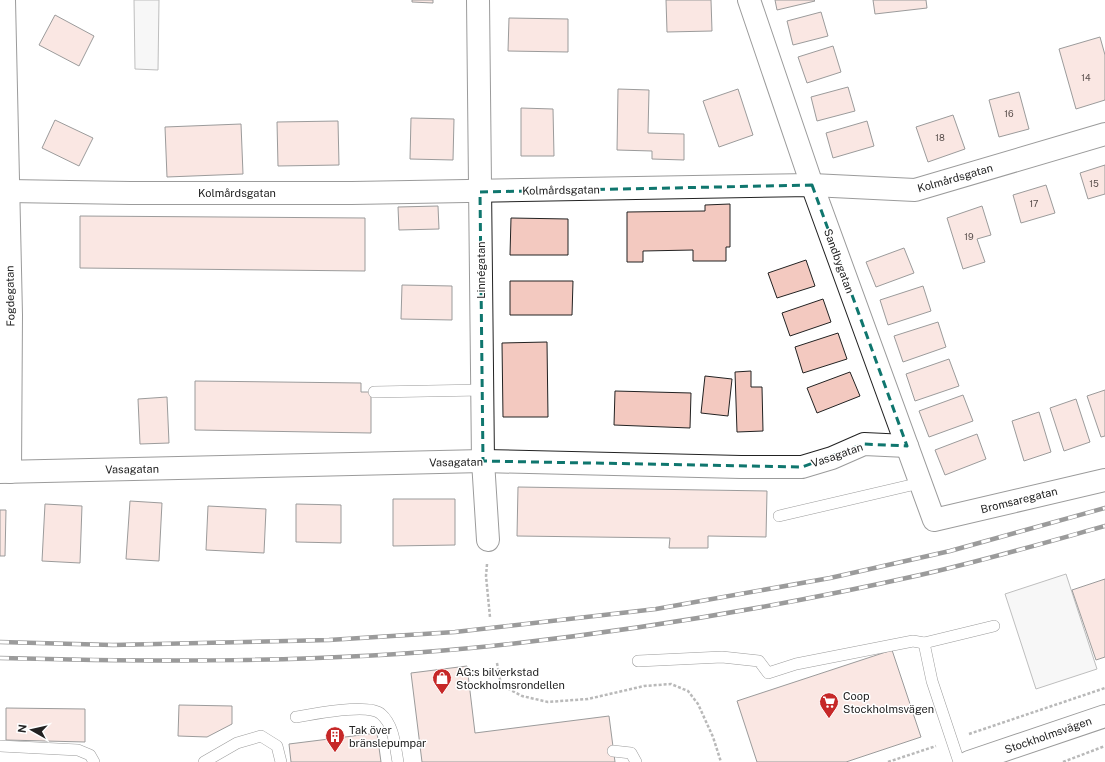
<svg xmlns="http://www.w3.org/2000/svg" width="1105" height="762" font-family="'Public Sans',sans-serif">
	<style>
		.green { fill: #eee; stroke: #6f6f6f }
		.parking { fill: #ededed; stroke: #6f6f6f }
		.building { fill: #f3c9c0; stroke: #222 }
		.lines { fill: none; stroke-linecap: round; stroke-linejoin: round }
		.service-casing { stroke: #222; stroke-width: 12 }
		.minor-casing { stroke: #222; stroke-width: 24 }
		.secondary-casing { stroke: #222; stroke-width: 24 }
		.path { stroke: #646464; stroke-width: 2.5; stroke-dasharray: 3 2; stroke-linecap: butt }
		.service { stroke: #fff; stroke-width: 11 }
		.minor { stroke: #fff; stroke-width: 22 }
		.secondary { stroke: #fff; stroke-width: 22 }
		.rail-casing { stroke: #222; stroke-width: 4.5 }
		.rail { stroke: #fff; stroke-width: 3; stroke-dasharray: 9; stroke-linecap: butt }
		.marked { fill: none; stroke: #0f766e; stroke-width: 3; stroke-dasharray: 8 5; stroke-linejoin: round }
		.labels { text-anchor: middle; stroke-width: 3; stroke-linejoin: round; paint-order: stroke }
		.number-label { font-size: 9px; fill: #564c4a }
		.street-label { font-size: 11px; fill: #222; stroke: #fff }
		.poi-label { font-size: 11px; fill: #222; stroke: #fff; text-anchor: start }
	</style>
	<rect width="100%" height="100%" fill="#fff"/>
	<polygon class="green" points="134,0 159,0 158,70 135,69"/>
	<polygon class="parking" points="1066,574 1097,669 1036,689 1005,594"/>
	<g class="building">
		<polygon points="412,0 433,0 433,3 412,2"/>
		<polygon points="666,0 711,0 712,31 667,32"/>
		<polygon points="775,0 814,0 815,1 777,10"/>
		<polygon points="873,0 926,0 927,8 875,14"/>
		<polygon points="821,12 828,36 793,45 787,21"/>
		<polygon points="55,15 94,36 79,66 39,45"/>
		<polygon points="509,18 568,19 568,52 508,51"/>
		<polygon points="1100,37 1105,55 1105,100 1076,109 1059,49"/>
		<polygon points="833,46 841,72 807,83 798,57"/>
		<polygon points="848,87 855,111 817,121 811,97"/>
		<polygon points="618,89 649,90 648,133 684,134 684,160 652,159 652,151 617,150"/>
		<polygon points="738,89 753,135 719,147 703,101"/>
		<polygon points="1019,92 1029,129 999,137 989,100"/>
		<polygon points="521,108 553,109 554,156 521,156"/>
		<polygon points="953,115 965,149 928,162 916,127"/>
		<polygon points="411,118 454,119 453,160 410,159"/>
		<polygon points="55,120 93,138 79,166 42,148"/>
		<polygon points="338,121 339,165 278,166 277,122"/>
		<polygon points="867,121 874,146 833,158 826,133"/>
		<polygon points="241,124 243,174 167,177 165,127"/>
		<polygon points="1105,165 1105,194 1088,199 1080,173"/>
		<polygon points="1046,185 1055,213 1021,223 1013,195"/>
		<polygon points="730,204 730,247 726,247 726,261 693,261 693,250 643,251 643,262 627,262 627,212 705,211 705,205"/>
		<polygon points="438,206 439,229 399,230 398,207"/>
		<polygon points="982,206 991,235 977,239 985,262 963,269 947,218"/>
		<polygon points="80,216 365,218 365,271 80,268"/>
		<polygon points="511,218 568,219 568,255 510,255"/>
		<polygon points="904,248 914,273 876,287 866,262"/>
		<polygon points="806,260 815,286 777,298 768,273"/>
		<polygon points="510,281 573,281 572,315 510,315"/>
		<polygon points="402,285 452,286 452,320 401,319"/>
		<polygon points="923,286 931,311 888,325 880,300"/>
		<polygon points="823,299 831,322 790,336 782,313"/>
		<polygon points="938,322 946,347 903,362 894,336"/>
		<polygon points="838,333 847,359 803,373 795,347"/>
		<polygon points="547,342 548,417 503,417 502,343"/>
		<polygon points="949,359 959,386 915,401 906,374"/>
		<polygon points="751,371 751,387 762,387 763,431 737,432 735,372"/>
		<polygon points="850,372 860,396 817,413 807,388"/>
		<polygon points="705,376 732,379 728,416 701,413"/>
		<polygon points="195,381 361,383 361,392 371,392 371,433 195,430"/>
		<polygon points="1105,390 1105,436 1101,437 1087,396"/>
		<polygon points="615,391 691,393 690,428 614,425"/>
		<polygon points="963,395 973,421 929,437 919,411"/>
		<polygon points="167,397 169,443 140,444 138,399"/>
		<polygon points="1076,399 1090,442 1064,451 1050,408"/>
		<polygon points="1039,412 1051,452 1024,461 1012,421"/>
		<polygon points="977,434 986,459 945,475 935,450"/>
		<polygon points="518,487 767,491 766,537 708,536 708,548 669,548 670,538 517,536"/>
		<polygon points="393,499 455,499 455,545 393,546"/>
		<polygon points="130,501 162,503 159,561 126,559"/>
		<polygon points="45,504 82,506 80,563 42,561"/>
		<polygon points="296,504 341,505 341,543 296,542"/>
		<polygon points="208,506 266,509 264,553 206,550"/>
		<polygon points="0,510 6,510 5,556 0,556"/>
		<polygon points="1105,579 1105,657 1096,660 1072,590"/>
		<polygon points="892,650 921,737 846,762 757,762 737,701"/>
		<polygon points="467,666 475,733 609,716 615,762 422,762 411,673"/>
		<polygon points="179,705 232,706 232,724 207,737 178,736"/>
		<polygon points="6,708 85,709 85,742 6,740"/>
		<polygon points="377,733 381,762 291,762 289,744"/>
	</g>
	<g class="lines">
		<defs>
			<g id="service">
				<polyline points="374,392 482,390"/>
				<polyline points="779,516 920,483"/>
				<polyline points="924,643 932,681 959,762"/>
				<polyline points="638,661 722,657 759,661 768,673 796,664 913,641 924,643 994,626"/>
				<path d="M296 717C312 714 369 703 381 714 394 725 395 746 398 762"/>
				<polyline points="0,746 78,750 90,755 94,762"/>
				<polyline points="613,751 631,753 636,762"/>
				<polyline points="204,762 237,743 261,736 277,746 281,762"/>
			</g>
			<g id="minor">
				<polyline points="4,0 11,315 10,472"/>
				<polyline points="478,0 483,461 488,540"/>
				<polyline points="749,0 812,185 934,520 1105,480"/>
				<polyline points="9,191 130,193 352,193 812,185 915,190 1105,134"/>
				<polyline points="0,472 483,461 741,467 802,467 832,458 864,444 907,446"/>
			</g>
			<polyline id="secondary" points="969,762 1105,716"/>
		</defs>
		<use href="#service" class="service-casing"/>
		<use href="#minor" class="minor-casing"/>
		<use href="#secondary" class="secondary-casing"/>
		<g class="path">
			<polyline points="487,564 486,576 490,617"/>
			<polyline points="497,663 501,685 522,696 548,702 588,699 644,686 671,684 688,691 698,704 713,737 721,762"/>
			<polyline points="969,734 1105,688"/>
			<polyline points="888,762 936,746"/>
			<polyline points="1063,762 1105,746"/>
		</g>
		<use href="#service" class="service"/>
		<use href="#minor" class="minor"/>
		<use href="#secondary" class="secondary"/>
		<defs>
			<g id="rail">
				<polyline points="0,642 113,645 329,640 455,632 656,609 830,578 950,551 1105,508"/>
				<path d="M0 658C157 662 315 663 471 648 623 633 772 608 920 575 982 561 1044 543 1105 526"/>
			</g>
		</defs>
		<use href="#rail" class="rail-casing"/>
		<use href="#rail" class="rail"/>
	</g>
	<path d="M0 0H1105V762H0ZM812 185 907 446 864 444 802 467 483 461 480 192Z" fill="#fff" fill-opacity=".55" fill-rule="evenodd"/>
	<path class="marked" d="M812 185 907 446 864 444 802 467 483 461 480 192Z"/>
	<defs>
		<symbol id="shop-pin" viewBox="-11 -11 22 30"><path d="M0 17L-7.5 6A9.5 9.5 0 1 1 7.5 6Z" fill="#c62828" stroke="#fff"/><path d="M-5-2.5h2.3a2.7 3.5 0 0 1 5.4 0H5L5.5 6h-11ZM-1.5-2.5h3a1.5 2.3 0 0 0-3 0Z" fill="#fff"/></symbol>
		<symbol id="supermarket-pin" viewBox="-11 -11 22 30"><path d="M0 17L-7.5 6A9.5 9.5 0 1 1 7.5 6Z" fill="#c62828" stroke="#fff"/><path d="M-6-5.5h2.5l.6 2H6L4.5 2H-2.5L-4.4-4H-6ZM-1.5 3.2a1.3 1.3 0 1 0 .1 0ZM3 3.2a1.3 1.3 0 1 0 .1 0Z" fill="#fff"/></symbol>
		<symbol id="building-pin" viewBox="-11 -11 22 30"><path d="M0 17L-7.5 6A9.5 9.5 0 1 1 7.5 6Z" fill="#c62828" stroke="#fff"/><path d="M-4-6H4V6H1V3H-1V6H-4ZM-2.5-4.3h1.7v1.8h-1.7ZM.8-4.3h1.7v1.8H.8ZM-2.5-1h1.7V.8h-1.7ZM.8-1h1.7V.8H.8Z" fill="#fff"/></symbol>
	</defs>
	<g fill-rule="evenodd">
		<use href="#shop-pin" x="431" y="667" width="22" height="30"/>
		<use href="#supermarket-pin" x="818" y="691" width="22" height="30"/>
		<use href="#building-pin" x="324" y="725" width="22" height="30"/>
	</g>
	<g class="labels">
		<g class="number-label">
			<text x="1086" y="81">14</text>
			<text x="1009" y="117">16</text>
			<text x="940" y="141">18</text>
			<text x="1094" y="187">15</text>
			<text x="1034" y="207">17</text>
			<text x="969" y="240">19</text>
		</g>
		<g class="street-label">
			<text transform="translate(955 178) rotate(-16)" y="4">Kolmårdsgatan</text>
			<text transform="translate(561 190) rotate(-1)" y="4">Kolmårdsgatan</text>
			<text x="237" y="197">Kolmårdsgatan</text>
			<text transform="translate(839 261) rotate(70)" y="4">Sandbygatan</text>
			<text transform="translate(481 270) rotate(-90)" y="4">Linnégatan</text>
			<text transform="translate(10 296) rotate(-91)" y="4">Fogdegatan</text>
			<text transform="translate(837 455) rotate(-19)" y="4">Vasagatan</text>
			<text transform="translate(456 462) rotate(-1)" y="4">Vasagatan</text>
			<text transform="translate(132 469) rotate(-1)" y="4">Vasagatan</text>
			<text transform="translate(1019 500) rotate(-14)" y="4">Bromsaregatan</text>
			<text transform="translate(1048 735) rotate(-19)" y="4">Stockholmsvägen</text>
		</g>
		<g class="poi-label">
			<text x="456" y="676">AG:s bilverkstad<tspan x="456" dy="13">Stockholmsrondellen</tspan></text>
			<text x="843" y="700">Coop<tspan x="843" dy="13">Stockholmsvägen</tspan></text>
			<text x="349" y="734">Tak över<tspan x="349" dy="13">bränslepumpar</tspan></text>
		</g>
	</g>
	<g transform="translate(32 730) rotate(278)" stroke="#ffffff" stroke-width="3" paint-order="stroke">
	<path d="M0-3L7 15L0 10L-7 15Z" fill="#222222"/>
	<text y="-6" font-size="11" font-weight="bold" text-anchor="middle" fill="#222222">N</text>
	</g>
</svg>
